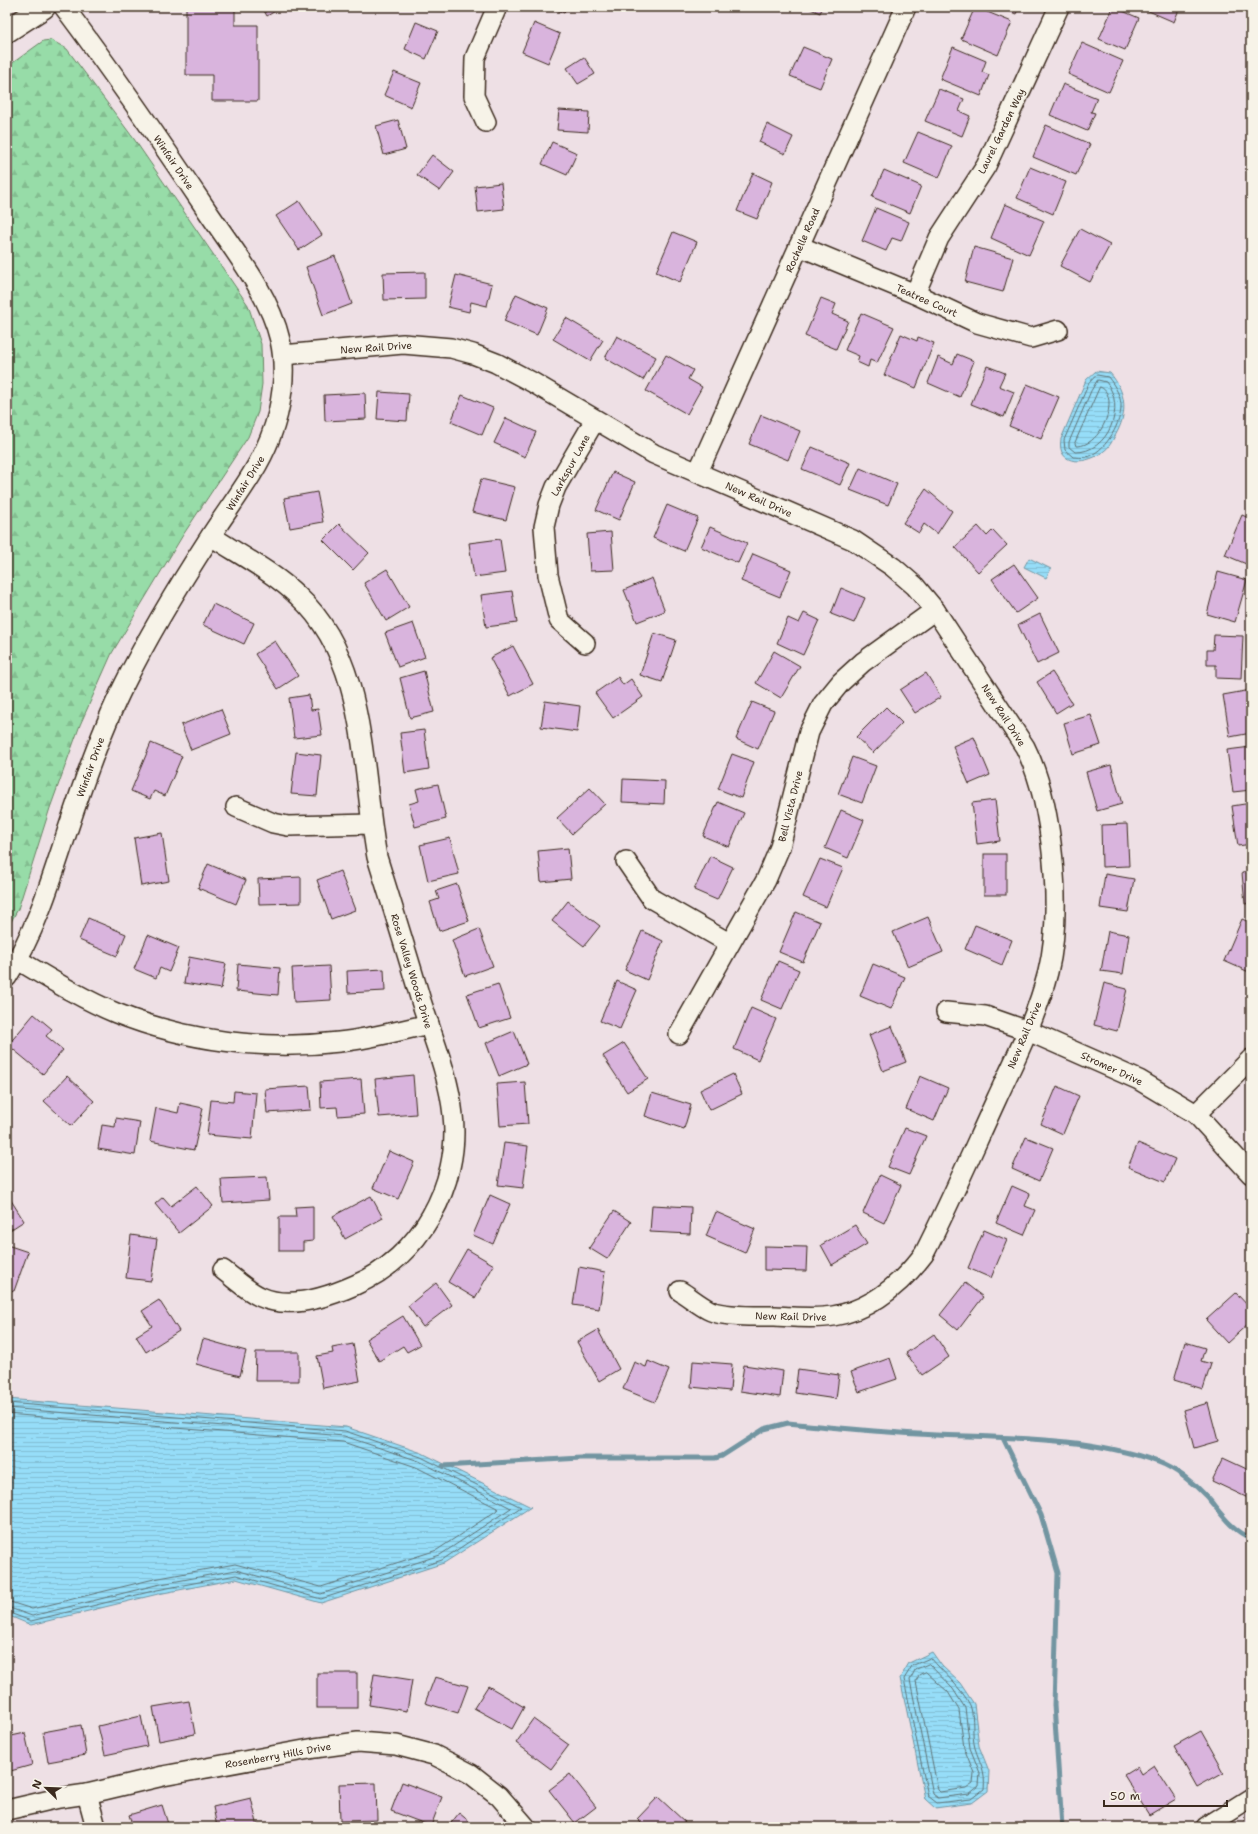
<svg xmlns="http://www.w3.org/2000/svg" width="1258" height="1834" font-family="'Shantell Sans',sans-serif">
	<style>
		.forest { fill: url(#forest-firs); stroke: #698363 }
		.water { fill: url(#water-rules); stroke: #7295a1 }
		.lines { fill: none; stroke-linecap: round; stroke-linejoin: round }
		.shore { stroke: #5f7275; stroke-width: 1 }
		.stream { stroke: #7295a1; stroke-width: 5 }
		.building { fill: #d9b4dd; stroke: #3b2a1e }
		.minor-casing { stroke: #3b2a1e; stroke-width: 22 }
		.secondary-casing { stroke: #3b2a1e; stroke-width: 25 }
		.minor { stroke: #f7f3e8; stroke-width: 19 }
		.secondary { stroke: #f7f3e8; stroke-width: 22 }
		.labels { text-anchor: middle; stroke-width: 3; stroke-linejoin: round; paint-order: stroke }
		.street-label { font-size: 10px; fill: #3b2a1e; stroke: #f7f3e8 }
	</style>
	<defs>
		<pattern id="forest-firs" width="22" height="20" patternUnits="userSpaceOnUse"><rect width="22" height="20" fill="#97dca8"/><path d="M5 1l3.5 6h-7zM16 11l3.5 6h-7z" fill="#83bd90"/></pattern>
		<pattern id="water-rules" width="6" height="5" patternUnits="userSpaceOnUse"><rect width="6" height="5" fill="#96ddf8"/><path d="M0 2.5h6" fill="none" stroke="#82bed4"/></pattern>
	</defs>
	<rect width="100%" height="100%" fill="#eee0e5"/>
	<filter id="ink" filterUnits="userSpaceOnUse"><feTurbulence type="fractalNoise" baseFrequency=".025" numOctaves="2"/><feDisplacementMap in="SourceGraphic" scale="8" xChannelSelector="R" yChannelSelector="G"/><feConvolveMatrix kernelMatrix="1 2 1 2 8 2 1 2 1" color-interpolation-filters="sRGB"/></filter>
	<g filter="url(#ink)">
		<polygon class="forest" points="51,40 67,49 134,139 248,305 261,344 262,384 258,412 248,437 183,535 112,653 80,725 50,808 18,909 7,929 7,67 43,41"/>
		<g class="water">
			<path d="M1096 371 1110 373C1127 393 1128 414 1115 436 1112 441 1109 448 1104 451 1089 464 1056 468 1061 439L1086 380Z"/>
			<polygon points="1029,558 1051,569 1046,578 1024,567"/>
			<polygon points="7,1399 346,1427 422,1453 531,1507 444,1563 321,1603 236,1579 158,1594 31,1625 7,1615"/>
			<polygon points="932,1652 942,1666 960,1683 974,1704 979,1746 989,1771 988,1791 972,1803 935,1808 925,1799 900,1678 909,1663"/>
		</g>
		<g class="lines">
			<g class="shore">
				<path d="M1097 375 1108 377C1115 386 1122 397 1121 409 1119 427 1105 452 1086 457 1082 458 1077 457 1073 457L1065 450 1064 440 1089 383Z"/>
				<path d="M1098 380 1106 382C1127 407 1108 453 1075 452L1069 447V442L1091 391Z"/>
				<path d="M1100 387C1121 394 1103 447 1076 446L1075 443Z"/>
				<polyline points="7,1403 345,1431 421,1457 521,1507 442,1560 321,1599 236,1575 157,1590 31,1621 7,1612"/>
				<polyline points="7,1408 344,1436 419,1461 511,1508 440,1555 321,1594 236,1570 156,1585 32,1616 7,1607"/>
				<polyline points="7,1414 343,1442 416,1467 499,1509 437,1550 321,1587 235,1564 154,1579 32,1609 7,1601"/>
				<path d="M931 1658C943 1673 961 1687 970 1705 975 1718 971 1734 975 1748 980 1764 986 1770 984 1789L971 1799 937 1803 928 1796 904 1679 912 1666Z"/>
				<polygon points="929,1664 953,1689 965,1708 970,1748 980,1773 979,1786 969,1794 938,1798 933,1794 910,1680 915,1670"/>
				<polygon points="926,1672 948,1692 959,1710 964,1748 974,1773 973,1783 966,1788 940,1792 938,1790 916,1681 919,1675"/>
			</g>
			<g class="stream">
				<polyline points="1003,1438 1041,1515 1058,1573 1054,1705 1062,1827"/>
				<path d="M443 1466 581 1458H715L722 1456 764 1429 788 1423C837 1428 887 1433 936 1435 1008 1438 1090 1437 1158 1462 1175 1468 1195 1484 1207 1497 1220 1512 1232 1531 1251 1538"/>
			</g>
		</g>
		<g class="building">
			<polygon points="186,7 235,7 235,25 258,25 258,101 212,101 212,75 186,75"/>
			<polygon points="262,7 282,7 267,16"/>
			<polygon points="437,7 450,7 448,12"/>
			<polygon points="549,7 566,7 564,13"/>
			<polygon points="806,7 823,7 820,13"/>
			<polygon points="975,7 1012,22 998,55 961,39"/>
			<polygon points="999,7 1019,7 1016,14"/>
			<polygon points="1113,7 1139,18 1125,50 1099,39"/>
			<polygon points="1144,7 1180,7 1174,22 1144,9"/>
			<polygon points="416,22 438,31 426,59 405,49"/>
			<polygon points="534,23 560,34 548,63 522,52"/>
			<polygon points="1082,43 1123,61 1109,92 1068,74"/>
			<polygon points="803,47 832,59 820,88 790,76"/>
			<polygon points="953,47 986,61 982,72 989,75 981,96 940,79"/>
			<polygon points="584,57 595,74 578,84 567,68"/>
			<polygon points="394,72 421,83 411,107 384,95"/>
			<polygon points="1063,84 1097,98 1091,112 1095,113 1087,131 1050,115"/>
			<polygon points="939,89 964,99 959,111 970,116 962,136 925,121"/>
			<polygon points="559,110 589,112 588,132 557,130"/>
			<polygon points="398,120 406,149 384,155 376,126"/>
			<polygon points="767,124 793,137 785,154 759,142"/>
			<polygon points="1046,125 1090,144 1076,175 1033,157"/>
			<polygon points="918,132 952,146 939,178 904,163"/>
			<polygon points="552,142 577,153 567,175 542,164"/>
			<polygon points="432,155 454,172 440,191 417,175"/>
			<polygon points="1030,167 1066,182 1053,214 1017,198"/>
			<polygon points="884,170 921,186 910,213 872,197"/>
			<polygon points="753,173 772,182 757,219 737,211"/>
			<polygon points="501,183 504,209 478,212 475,186"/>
			<polygon points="299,201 322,235 299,250 276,216"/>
			<polygon points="1005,204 1044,221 1029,255 991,238"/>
			<polygon points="876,208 909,222 901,241 892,238 886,251 862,241"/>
			<polygon points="1080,229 1110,245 1090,282 1060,266"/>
			<polygon points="673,232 697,242 680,282 656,272"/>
			<polygon points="974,247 1013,258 1003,292 965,282"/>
			<polygon points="335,256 352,304 323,315 306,267"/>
			<polygon points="425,272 425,299 384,300 383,273"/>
			<polygon points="456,275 492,284 487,306 471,302 469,312 448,307"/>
			<polygon points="516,294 548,308 537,335 504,321"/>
			<polygon points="821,298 836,304 832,314 848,321 836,349 805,336"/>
			<polygon points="861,313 894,327 877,363 870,360 868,367 857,362 859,356 845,350"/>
			<polygon points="566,318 603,340 590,361 553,339"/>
			<polygon points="901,334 917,341 918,337 934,343 916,388 884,375"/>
			<polygon points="617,336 656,357 643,380 605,358"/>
			<polygon points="957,354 974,361 960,397 928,383 938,357 953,364"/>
			<polygon points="666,355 693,370 688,379 702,387 687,414 646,391"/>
			<polygon points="987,366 1005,373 999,386 1014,392 1004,417 971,404"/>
			<polygon points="1027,384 1059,397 1041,439 1009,426"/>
			<polygon points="379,392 409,394 407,421 377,419"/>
			<polygon points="365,393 366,419 325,421 324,395"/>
			<polygon points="462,395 493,408 482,435 451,422"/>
			<polygon points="761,415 800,431 788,460 749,444"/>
			<polygon points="506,418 536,432 525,457 494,443"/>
			<polygon points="812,447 850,463 840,485 802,469"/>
			<polygon points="860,468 897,484 888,505 850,490"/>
			<polygon points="613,472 635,482 619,520 596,510"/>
			<polygon points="481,479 515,487 506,520 472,512"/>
			<polygon points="926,489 952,511 937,534 924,524 919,533 903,523"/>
			<polygon points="317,492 323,522 290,528 284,498"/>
			<polygon points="667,505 698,518 684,551 653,538"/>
			<polygon points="1242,515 1251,519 1251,566 1225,555"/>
			<polygon points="339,524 369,553 353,570 323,540"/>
			<polygon points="978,526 987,536 993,530 1007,545 978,572 955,547"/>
			<polygon points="710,527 747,543 738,563 701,547"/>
			<polygon points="611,532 614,570 590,571 587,534"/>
			<polygon points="500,539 505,573 474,577 469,543"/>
			<polygon points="753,554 791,570 780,597 741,581"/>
			<polygon points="1014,564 1038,598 1016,613 992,579"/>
			<polygon points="387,569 409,607 386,621 364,583"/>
			<polygon points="1218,572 1247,580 1235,622 1207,614"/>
			<polygon points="652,578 665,611 637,622 624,590"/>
			<polygon points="841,588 865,598 854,623 831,614"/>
			<polygon points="512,591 517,623 486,627 481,595"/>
			<polygon points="213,604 254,623 244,644 203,625"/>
			<polygon points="804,613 819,620 803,655 777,643 788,618 799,623"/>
			<polygon points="1040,614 1059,653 1037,664 1018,625"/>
			<polygon points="413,623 425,657 398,667 385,633"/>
			<polygon points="654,633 676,640 662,682 640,675"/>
			<polygon points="1214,635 1243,636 1241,679 1216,678 1216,665 1207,665 1207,650 1213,650"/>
			<polygon points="275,641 298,676 278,689 255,654"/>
			<polygon points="513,646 533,684 510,696 490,658"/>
			<polygon points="774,651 800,666 781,698 756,683"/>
			<polygon points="424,671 434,712 410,718 400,678"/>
			<polygon points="1052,672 1072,703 1056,713 1037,682"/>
			<polygon points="926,673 941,697 915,713 900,690"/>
			<polygon points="618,677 623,685 631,679 643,697 613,718 595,693"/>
			<polygon points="1251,690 1251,733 1230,737 1223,695"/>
			<polygon points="309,695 311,710 318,709 322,735 294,738 289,698"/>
			<polygon points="545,701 580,706 577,732 541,727"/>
			<polygon points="752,702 774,711 758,749 736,739"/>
			<polygon points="886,707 902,723 873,753 856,737"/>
			<polygon points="221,709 231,734 191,750 181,725"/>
			<polygon points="1091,715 1101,745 1073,754 1064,723"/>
			<polygon points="424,730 429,769 405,773 400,733"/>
			<polygon points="974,737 990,775 969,784 953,746"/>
			<polygon points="151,743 182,756 165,796 154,791 150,799 131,791"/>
			<polygon points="1251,747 1251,790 1233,792 1227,750"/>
			<polygon points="296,752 321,755 317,796 291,794"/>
			<polygon points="732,754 754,762 741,798 718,789"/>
			<polygon points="852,757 876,766 862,803 838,794"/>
			<polygon points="1111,765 1122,804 1097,811 1086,772"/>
			<polygon points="623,779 665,781 664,804 622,802"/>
			<polygon points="438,784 446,819 415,827 409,804 419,801 416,789"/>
			<polygon points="590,788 605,804 572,834 557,818"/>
			<polygon points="995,800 1000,841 977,844 972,803"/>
			<polygon points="718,802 744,813 729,847 703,836"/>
			<polygon points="1251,803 1251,844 1238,846 1232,806"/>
			<polygon points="841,810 864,820 848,858 825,848"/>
			<polygon points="1127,824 1129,866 1102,867 1101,825"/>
			<polygon points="162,833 169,881 141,886 134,838"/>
			<polygon points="450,838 459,874 428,881 420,845"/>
			<polygon points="568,848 571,879 541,882 538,851"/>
			<rect x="984" y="854" width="22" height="41"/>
			<polygon points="710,856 733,867 717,900 694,890"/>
			<polygon points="820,859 843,868 826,907 803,897"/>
			<polygon points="1251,860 1251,903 1245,904 1242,873 1249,872 1248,861"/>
			<polygon points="208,864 246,880 236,904 198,888"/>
			<polygon points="340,871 355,910 331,919 317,880"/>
			<polygon points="1105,874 1134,879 1128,912 1100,908"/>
			<polygon points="301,877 301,903 259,904 258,879"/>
			<polygon points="457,884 469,921 439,931 430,902 439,899 436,891"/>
			<polygon points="568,901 600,926 584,946 552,921"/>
			<polygon points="796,912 820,922 803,962 779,952"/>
			<polygon points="928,917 943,952 908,967 893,932"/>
			<polygon points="88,918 126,934 117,956 79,940"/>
			<polygon points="1242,919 1251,923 1251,967 1249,972 1224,961"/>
			<polygon points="975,925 1012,940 1002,965 965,949"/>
			<polygon points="479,929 493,966 465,976 452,940"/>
			<polygon points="642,931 663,941 647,980 625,970"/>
			<polygon points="1108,931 1129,935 1123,974 1101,971"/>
			<polygon points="148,935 179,948 169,972 160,968 156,978 134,969"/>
			<polygon points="189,957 226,964 221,989 184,983"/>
			<polygon points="778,961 799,970 782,1009 761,1000"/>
			<polygon points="238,964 280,968 278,995 236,991"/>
			<polygon points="873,964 905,977 891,1009 860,996"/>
			<polygon points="329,966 331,1000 294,1002 292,968"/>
			<polygon points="384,969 385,991 348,993 347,971"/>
			<polygon points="617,981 637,990 620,1029 600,1021"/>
			<polygon points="1104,983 1127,989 1117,1031 1094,1025"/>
			<polygon points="498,984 510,1018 479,1028 467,994"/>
			<polygon points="751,1008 776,1019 758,1060 734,1049"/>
			<polygon points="34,1014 52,1029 46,1036 63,1050 43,1074 8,1045"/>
			<polygon points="892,1026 906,1062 883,1071 869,1035"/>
			<polygon points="514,1031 527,1064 499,1076 486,1043"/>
			<polygon points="624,1043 648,1079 627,1092 603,1056"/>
			<polygon points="733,1074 742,1094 709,1110 700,1090"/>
			<polygon points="413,1075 416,1114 379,1117 375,1079"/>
			<polygon points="67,1076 94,1101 71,1126 44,1101"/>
			<polygon points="920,1076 948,1088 934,1121 906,1109"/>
			<polygon points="361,1079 364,1114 338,1116 337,1107 321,1108 320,1082"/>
			<polygon points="525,1082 528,1124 500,1126 497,1084"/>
			<polygon points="309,1086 311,1110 267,1113 265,1089"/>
			<polygon points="1057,1086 1079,1096 1063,1134 1041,1124"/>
			<polygon points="234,1091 256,1093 252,1139 207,1135 211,1100 233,1102"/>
			<polygon points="652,1093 691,1105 684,1129 645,1116"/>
			<polygon points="180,1103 203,1108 194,1150 150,1141 156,1108 178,1113"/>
			<polygon points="116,1118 140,1122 135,1155 98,1149 102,1125 115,1127"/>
			<polygon points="905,1128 926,1136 909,1175 888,1167"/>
			<polygon points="1026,1137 1053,1148 1039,1181 1012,1169"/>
			<polygon points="504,1143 528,1146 523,1188 498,1185"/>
			<polygon points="1138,1143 1175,1159 1165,1182 1128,1167"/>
			<polygon points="389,1151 414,1162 398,1199 373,1188"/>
			<polygon points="880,1175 901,1185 884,1223 863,1213"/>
			<polygon points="267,1177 269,1200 223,1203 221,1179"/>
			<polygon points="197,1186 213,1206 179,1233 155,1204 163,1197 171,1206"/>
			<polygon points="1012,1186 1030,1194 1025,1206 1035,1210 1024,1235 996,1223"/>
			<polygon points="7,1194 24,1221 7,1232"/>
			<polygon points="490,1195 510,1204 493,1244 473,1235"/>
			<polygon points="371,1196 383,1218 345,1239 333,1216"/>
			<polygon points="652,1205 691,1207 690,1234 650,1232"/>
			<polygon points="313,1206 313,1241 303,1242 303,1251 279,1251 279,1217 296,1217 295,1207"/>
			<polygon points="614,1211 631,1222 607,1259 589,1248"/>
			<polygon points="716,1212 755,1229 745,1253 706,1236"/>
			<polygon points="855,1225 867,1244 832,1265 821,1245"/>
			<polygon points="984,1230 1007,1240 991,1278 968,1268"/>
			<polygon points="131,1235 157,1239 151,1281 126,1278"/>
			<polygon points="7,1245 28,1252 14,1291 7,1289"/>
			<polygon points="764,1246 807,1247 806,1271 764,1270"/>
			<polygon points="467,1249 494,1265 475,1298 448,1282"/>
			<polygon points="579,1267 605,1272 599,1309 573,1305"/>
			<polygon points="436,1283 452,1305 423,1327 408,1306"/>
			<polygon points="965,1283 983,1297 958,1330 940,1315"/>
			<polygon points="1236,1293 1251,1309 1251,1321 1227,1343 1206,1320"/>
			<polygon points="159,1300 179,1331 146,1352 136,1336 152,1326 142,1311"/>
			<polygon points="403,1316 420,1345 407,1352 403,1346 379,1361 366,1339"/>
			<polygon points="598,1330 619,1369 599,1381 577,1342"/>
			<polygon points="934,1334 949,1357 922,1375 906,1353"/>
			<polygon points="203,1339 246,1351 240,1376 196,1364"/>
			<polygon points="1185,1342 1205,1348 1201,1361 1211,1364 1203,1389 1174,1380"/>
			<polygon points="353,1344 360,1381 323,1388 317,1356 333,1353 332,1348"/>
			<polygon points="256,1352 299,1352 299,1381 255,1381"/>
			<polygon points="890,1358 897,1379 859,1392 851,1372"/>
			<polygon points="648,1361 669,1370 655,1402 623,1389 634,1362 646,1367"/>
			<polygon points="693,1361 732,1364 730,1391 691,1387"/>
			<polygon points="744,1365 783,1371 780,1397 740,1391"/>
			<polygon points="798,1369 839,1375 836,1399 795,1393"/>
			<polygon points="1208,1403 1218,1441 1194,1448 1184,1410"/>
			<polygon points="1223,1458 1251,1471 1251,1492 1248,1498 1212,1481"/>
			<rect x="317" y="1673" width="40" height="35"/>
			<polygon points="374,1674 412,1680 407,1711 369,1705"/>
			<polygon points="435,1677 468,1686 458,1713 425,1703"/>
			<polygon points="488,1686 524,1707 512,1729 474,1708"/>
			<polygon points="189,1701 195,1734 159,1741 153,1707"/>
			<polygon points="141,1716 147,1746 105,1755 98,1726"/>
			<polygon points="533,1719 569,1745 551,1769 516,1743"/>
			<polygon points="81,1725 86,1755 48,1762 43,1732"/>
			<polygon points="1201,1731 1224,1772 1197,1787 1174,1746"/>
			<polygon points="25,1733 32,1765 7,1772 7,1737"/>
			<polygon points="1154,1765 1176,1799 1149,1815 1124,1775 1137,1767 1141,1774"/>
			<polygon points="570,1774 596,1807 575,1823 549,1790"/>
			<polygon points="402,1782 442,1797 431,1826 391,1811"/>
			<polygon points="376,1783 377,1820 340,1821 339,1784"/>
			<polygon points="658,1797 685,1822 680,1827 645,1827 637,1819"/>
			<polygon points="251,1798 258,1827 217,1827 213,1807"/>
			<polygon points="162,1805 169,1827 133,1827 129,1815"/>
			<polygon points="459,1813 476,1827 448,1827"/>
		</g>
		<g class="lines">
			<defs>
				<g id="minor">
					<polyline points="486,122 474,96 475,58 497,7"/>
					<polyline points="799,246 915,294 977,323 1031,338 1058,330"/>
					<polyline points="915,294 939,238 986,166 1059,7"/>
					<path d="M283 355 403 344 451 348 473 354 496 363 532 382 654 454 853 540 893 567 915 586 935 610 1025 747C1053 802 1063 911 1048 972 1037 1016 1016 1057 997 1098 973 1150 950 1203 924 1254 901 1284 871 1310 833 1316 814 1319 794 1317 775 1316 759 1316 725 1317 711 1311 700 1306 690 1297 680 1291"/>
					<polyline points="698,472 906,7"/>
					<path d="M211 536C240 555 273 572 298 596 368 660 361 771 377 857 392 905 407 953 421 1001 433 1038 449 1076 453 1115 461 1185 419 1258 355 1285 328 1297 290 1310 261 1297 247 1291 235 1279 223 1270"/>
					<polyline points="585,643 559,620 548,575 544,527 549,505 556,487 595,420"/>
					<polyline points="236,807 273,823 288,826 371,824"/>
					<polyline points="626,861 652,899 729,943"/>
					<path d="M18 960C50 979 82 999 116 1013 186 1041 265 1051 339 1042 369 1039 399 1031 429 1024"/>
					<path d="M7 977C36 931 51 881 68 829 84 780 101 731 124 685 149 634 179 585 210 537 231 504 256 474 270 438 282 408 287 371 280 340 270 296 236 253 210 215 163 145 115 75 64 7"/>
					<polyline points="946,1012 985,1016 1028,1031 1139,1080 1196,1114 1251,1174"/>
					<polyline points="679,1034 766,880 780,847 809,732 823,704 841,682 863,662 935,610"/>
					<polyline points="1196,1114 1251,1059"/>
					<polyline points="87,1794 96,1827"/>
					<polyline points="7,1810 59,1798 87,1794 163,1776 315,1748 358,1742 396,1745 434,1755 452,1764 471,1774 499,1796 526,1827"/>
					<polyline points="1205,1827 1251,1798"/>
				</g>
				<polyline id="secondary" points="7,31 44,7"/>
			</defs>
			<use href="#minor" class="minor-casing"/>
			<use href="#secondary" class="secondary-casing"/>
			<use href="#minor" class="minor"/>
			<use href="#secondary" class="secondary"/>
		</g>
	</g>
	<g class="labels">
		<g class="street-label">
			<text transform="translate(1001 131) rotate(-64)" y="4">Laurel Garden Way</text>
			<text transform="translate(174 162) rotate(56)" y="4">Winfair Drive</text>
			<text transform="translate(802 240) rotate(-66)" y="4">Rochelle Road</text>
			<text transform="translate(927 300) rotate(24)" y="4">Teatree Court</text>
			<text transform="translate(376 347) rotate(-4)" y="4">New Rail Drive</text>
			<text transform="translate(570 465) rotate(-61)" y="4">Larkspur Lane</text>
			<text transform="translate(245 483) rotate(-58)" y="4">Winfair Drive</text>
			<text transform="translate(759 499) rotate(24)" y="4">New Rail Drive</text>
			<text transform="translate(1004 715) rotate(57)" y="4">New Rail Drive</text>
			<text transform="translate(90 767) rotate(-70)" y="4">Winfair Drive</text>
			<text transform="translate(790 806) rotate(-76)" y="4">Bell Vista Drive</text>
			<text transform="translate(412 971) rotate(73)" y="4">Rose Valley Woods Drive</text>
			<text transform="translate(1024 1035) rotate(-67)" y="4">New Rail Drive</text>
			<text transform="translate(1112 1068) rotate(25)" y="4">Stromer Drive</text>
			<text transform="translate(791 1316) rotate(1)" y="4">New Rail Drive</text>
			<text transform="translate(278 1755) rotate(-10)" y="4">Rosenberry Hills Drive</text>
		</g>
	</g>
	<rect width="1258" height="1834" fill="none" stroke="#f7f3e8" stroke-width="24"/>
	<rect x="12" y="12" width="1234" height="1810" fill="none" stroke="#3b2a1e" stroke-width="1.5" filter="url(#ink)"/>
	<g transform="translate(46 1788) rotate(293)" stroke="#f7f3e8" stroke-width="3" paint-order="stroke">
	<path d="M0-3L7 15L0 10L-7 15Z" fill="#3b2a1e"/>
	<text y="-6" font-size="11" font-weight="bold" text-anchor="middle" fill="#3b2a1e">N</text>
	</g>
	<path d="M1104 1800v6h123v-6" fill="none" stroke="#3b2a1e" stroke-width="2"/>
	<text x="1110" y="1800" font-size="12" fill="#3b2a1e" stroke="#f7f3e8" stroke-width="3" paint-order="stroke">50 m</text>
</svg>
